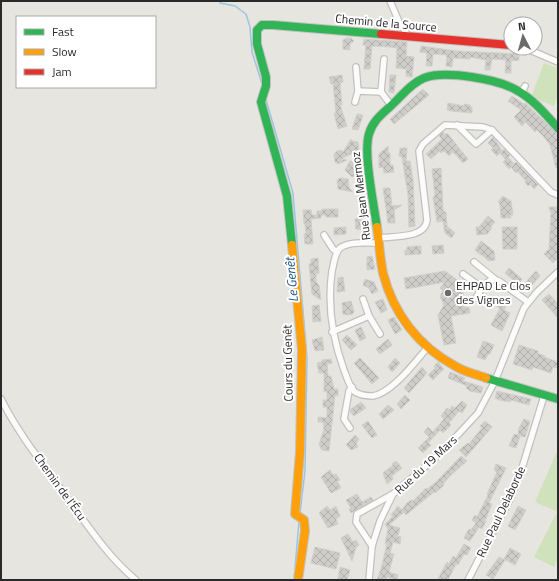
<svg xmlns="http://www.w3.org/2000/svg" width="559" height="581" font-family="'Titillium Web',sans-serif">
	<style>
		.pitch { fill: #cfe2bb }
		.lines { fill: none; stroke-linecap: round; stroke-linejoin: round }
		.stream { stroke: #9cc6e0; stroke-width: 1.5 }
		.building { fill: url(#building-cross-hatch); stroke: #d2d0cc }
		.street-casing { stroke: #c2c1c0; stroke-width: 8 }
		.fast-casing { stroke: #c2c1c0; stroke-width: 10 }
		.slow-casing { stroke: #c2c1c0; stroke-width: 10 }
		.jam-casing { stroke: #c2c1c0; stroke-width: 10 }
		.street { stroke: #fbfbfa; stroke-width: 5.5 }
		.fast { stroke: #30b455; stroke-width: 8 }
		.slow { stroke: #ff9f0a; stroke-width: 8 }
		.jam { stroke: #e5322d; stroke-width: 8 }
		.poi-dot { fill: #6c6b6a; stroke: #fff; stroke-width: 1.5 }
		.labels { text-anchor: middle; stroke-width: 4; stroke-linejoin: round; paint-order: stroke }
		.street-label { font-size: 12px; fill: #2a2a2a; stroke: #fff }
		.poi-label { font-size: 12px; fill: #2a2a2a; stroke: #fff; text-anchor: start }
		.water-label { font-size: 13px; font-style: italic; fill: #1d578a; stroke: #fff }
	</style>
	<defs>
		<pattern id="building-cross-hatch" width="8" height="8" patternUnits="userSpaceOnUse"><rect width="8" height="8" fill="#cfcdc9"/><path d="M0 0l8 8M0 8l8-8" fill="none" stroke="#b2b0ad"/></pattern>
	</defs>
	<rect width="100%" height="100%" fill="#e7e5e0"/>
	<g class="pitch">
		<polygon points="544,63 558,68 558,96 554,106 539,100 532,95"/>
		<polygon points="558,449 558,512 535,502"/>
		<polygon points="556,514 558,516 558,559 554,567 534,557"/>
	</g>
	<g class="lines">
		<g class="stream">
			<polyline points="220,1 220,3 235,6 246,14 250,27 252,52 262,84"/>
			<polyline points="265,96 293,193 307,358 305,471 300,513"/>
			<polyline points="294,580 299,521"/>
		</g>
	</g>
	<g class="building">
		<polygon points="347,38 351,38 354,41 350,44 350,50 343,49 343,40"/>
		<polygon points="364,39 407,42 406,56 414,57 412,77 406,76 406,69 396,68 397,48 390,47 372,46 370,69 364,69 366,45 363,45"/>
		<polygon points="421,46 457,51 519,54 519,60 511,61 511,73 505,73 506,60 492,59 490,70 485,70 486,60 470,57 470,59 453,58 452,67 446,66 447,55 433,54 432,66 426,66 427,53 420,52"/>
		<polygon points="342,75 343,82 340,83 342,105 340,105 347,126 338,129 334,113 336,113 333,83 331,84 329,77"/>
		<polygon points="390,75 396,75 394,93 389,92"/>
		<polygon points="423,89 429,95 394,124 390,119"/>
		<polygon points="512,96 524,104 525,103 558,134 558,167 556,168 550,145 544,137 537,130 535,132 525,122 522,126 514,117 521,110 508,101"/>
		<polygon points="448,103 464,106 464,104 470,105 470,107 472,107 472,113 451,111 447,110"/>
		<polygon points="357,114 363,115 358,130 352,129"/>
		<polygon points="443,132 445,135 447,133 468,159 463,163 453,152 449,156 444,151 441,153 440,151 431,159 426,154 442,139 439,136"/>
		<polygon points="493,137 502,151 504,149 510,155 506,160 500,153 497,156 491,150 493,148 488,143"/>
		<polygon points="351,139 352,141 358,142 359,150 341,159 347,160 338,164 335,162 334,154 337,151 341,150 343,152"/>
		<polygon points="388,146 388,153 390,153 390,165 393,165 394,172 384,173 383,167 379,168 379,154"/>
		<polygon points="400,148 407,148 406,161 410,161 413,180 415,226 409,227 408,195 402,157 399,156"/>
		<polygon points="508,157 514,164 516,162 538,185 534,189 530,184 528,186 525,182 526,181 517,171 516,173 511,167 509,169 503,162"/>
		<polygon points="350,161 360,163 362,173 352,177 345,170"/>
		<polygon points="441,168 443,210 444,212 446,212 447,226 455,233 451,238 445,233 443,221 437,222 434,203 433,197 435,196 432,169"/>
		<polygon points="340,178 348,179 349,188 353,192 338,189 337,180"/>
		<polygon points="383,188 390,188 392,206 402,205 394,210 395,223 388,223"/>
		<polygon points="503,196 511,201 513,215 510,215 511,218 501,218 500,204 498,202"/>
		<polygon points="549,207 558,207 558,258 553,263 544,254 549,249 551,213"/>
		<polygon points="322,209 338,209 338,217 326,217 325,215 321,215 321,218 311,219 313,244 305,244 304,234 306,234 305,224 304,224 303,210 311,210 312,215 317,215 317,211 322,211"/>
		<polygon points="488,216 495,222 490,228 492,228 487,234 477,235 476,227 479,227"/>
		<polygon points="364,218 364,230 356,229 355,219"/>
		<polygon points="346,227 346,234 334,235 334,228"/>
		<polygon points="502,227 517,227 517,249 503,249"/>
		<polygon points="481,241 494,251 495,260 488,261 487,259 477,252 475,250"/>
		<polygon points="443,245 444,253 433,254 432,246"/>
		<polygon points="416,246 421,246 421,254 405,255 405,250 407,250 407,247"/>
		<polygon points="372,256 375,269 367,270 367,257"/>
		<polygon points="318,258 319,273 316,274 316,282 319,285 321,300 312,294 309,264 311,264 311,259"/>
		<polygon points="509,268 522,279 518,284 505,273"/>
		<polygon points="445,271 465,286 463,292 465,307 469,308 470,313 451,316 456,343 444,345 438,315 444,305 440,296 443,291 440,288 445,282 406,289 404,278"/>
		<polygon points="536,271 540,276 529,288 525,283"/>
		<polygon points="343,277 345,291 337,292 338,278"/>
		<polygon points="365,279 374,282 378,291 372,294 369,288 363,285"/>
		<polygon points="549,294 558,304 558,318 542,300"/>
		<polygon points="383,299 387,310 381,313 375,302"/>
		<polygon points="494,300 506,306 504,310 510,313 502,331 491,325 500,308 492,304"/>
		<polygon points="351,301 354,311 353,314 347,315 343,314 342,303"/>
		<polygon points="319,305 321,321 313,322 312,306"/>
		<polygon points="394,317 402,330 395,334 388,320"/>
		<polygon points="361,327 366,338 360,341 355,330"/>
		<polygon points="347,335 357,345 351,350 342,340"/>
		<polygon points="322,337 324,350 315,351 312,340"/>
		<polygon points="388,339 392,345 380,354 376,349"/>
		<polygon points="483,341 494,345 490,354 488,354 485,360 477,357"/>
		<polygon points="519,345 538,351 537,353 545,356 544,357 558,362 558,368 553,367 551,373 533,367 532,370 513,364"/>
		<polygon points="360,358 379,378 372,384 354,363"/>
		<polygon points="395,358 400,363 392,372 388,367"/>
		<polygon points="331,359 332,363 327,364 328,376 331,376 334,389 338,389 338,396 335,395 329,451 322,450 319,445 324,429 323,422 318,422 318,417 327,418 327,407 323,407 323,400 327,400 327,391 324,392 324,373 319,373 317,363 322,362 322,360"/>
		<polygon points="438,362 444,369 433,380 428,375 435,368 434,366"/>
		<polygon points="422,367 427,373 409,393 404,388"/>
		<polygon points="450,372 465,378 463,381 483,387 481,393 470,391 466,388 467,386 448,378"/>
		<polygon points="497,391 531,399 529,405 511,400 510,402 499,400 495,398"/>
		<polygon points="405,395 410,400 401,409 397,404"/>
		<polygon points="462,401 467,405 462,413 459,411 449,423 451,425 443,433 440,430 428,443 431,445 423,453 418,448 429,437 424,432 428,427 433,432 444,419 441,416 447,408 450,410 452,406 455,408"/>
		<polygon points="361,402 366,408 354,416 350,412 351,409"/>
		<polygon points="388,405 394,410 383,419 379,414"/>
		<polygon points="524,419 530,421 525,437 520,436 516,448 509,446 514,434 518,435 519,428"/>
		<polygon points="368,421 377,435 372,438 362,425"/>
		<polygon points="485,421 492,427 466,457 459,450 468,443 469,444 482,428 480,426"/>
		<polygon points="355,435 359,439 356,444 358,447 351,450 346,445"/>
		<polygon points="461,456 467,461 451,475 443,484 444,485 435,493 434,492 406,515 402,510 407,503 411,500 413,501 426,488 427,489 436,482"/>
		<polygon points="396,461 402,468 392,476 393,479 387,484 383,473 393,465 392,464"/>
		<polygon points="496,464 506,468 489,503 492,504 485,521 486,521 482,529 479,527 470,541 464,538 469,529 471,530 476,523 472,520 475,515 477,517 488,495 487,494 497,472 494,470"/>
		<polygon points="330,470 333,475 336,474 340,480 337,481 341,488 331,493 321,477"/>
		<polygon points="357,494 362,502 371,497 373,500 351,513 349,509 351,508 346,500"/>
		<polygon points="327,506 330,510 336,506 340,516 336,519 338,524 328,528 319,513"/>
		<polygon points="398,506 404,512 389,525 400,528 398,536 401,537 400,544 393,542 390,553 394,554 389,572 398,575 397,580 387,577 386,580 377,580 381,569 387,544 385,544 388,529 385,524 393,516 391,515"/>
		<polygon points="518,506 526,510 515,530 508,526"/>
		<polygon points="348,534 353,542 356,540 359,545 356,547 352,561 341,538"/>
		<polygon points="464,544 471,548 467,555 464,554 458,565 456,564 448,580 438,579 447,562 449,564 453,556 456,558"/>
		<polygon points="315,547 340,553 336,569 311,563"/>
		<polygon points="510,548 521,554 515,565 504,559"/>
		<polygon points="499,557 505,560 493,579 486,575"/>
		<polygon points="340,567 350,570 347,580 338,579"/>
	</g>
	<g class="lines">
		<defs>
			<g id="street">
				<polyline points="390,1 400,24 409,37"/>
				<polyline points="525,48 558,62"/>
				<polyline points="384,59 381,92 391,105"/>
				<polyline points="358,91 381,92"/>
				<polyline points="522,92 525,86"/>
				<polyline points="355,102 358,91 356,67"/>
				<polyline points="457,125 476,144 492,130"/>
				<polyline points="324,235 333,249 337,252"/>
				<path d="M378 238C393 236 425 239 427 220L419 151 423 144 445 125 483 127 492 130 551 192 558 195"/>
				<path d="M379 243C368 243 349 241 340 248 334 254 334 264 332 271 327 306 332 337 344 370 347 377 349 387 355 392 360 395 367 396 373 396 392 393 415 362 427 348"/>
				<polyline points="474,262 496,280"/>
				<polyline points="463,274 482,288"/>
				<polyline points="476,298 483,286 492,279 499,281 528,302"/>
				<polyline points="363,299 369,316 380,334"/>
				<polyline points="332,332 369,316"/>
				<path d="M1 399C18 433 42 463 64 493 86 523 107 556 136 580"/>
				<polyline points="350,428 344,419 349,391 352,387"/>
				<polyline points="372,546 356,522 357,514 393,494"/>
				<polyline points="369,580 372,546 380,521 393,494 440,454 478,413 495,381 524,308 537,292 558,272"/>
				<polyline points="468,580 509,501 522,468 544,396"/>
			</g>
			<g id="fast">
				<path d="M377 227C374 205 363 153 369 134 373 119 386 111 396 101 404 93 412 83 424 78 445 70 499 79 518 91 534 100 546 115 558 128"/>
				<polyline points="292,245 287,196 261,102 266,86 266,77 257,44 257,30 262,25 273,25 381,34"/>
				<polyline points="486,378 558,399"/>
			</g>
			<g id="slow">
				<path d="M377 227C379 242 380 258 383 273 393 313 418 346 455 366 464 372 476 374 486 378"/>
				<polyline points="292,245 302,350 300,452 295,514 304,520 305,531 298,580"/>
			</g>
			<polyline id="jam" points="381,34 511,45"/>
		</defs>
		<use href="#street" class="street-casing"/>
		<use href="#fast" class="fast-casing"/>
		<use href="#slow" class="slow-casing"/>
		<use href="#jam" class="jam-casing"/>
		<use href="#street" class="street"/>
		<use href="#fast" class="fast"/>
		<use href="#slow" class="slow"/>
		<use href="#jam" class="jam"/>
	</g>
	<circle class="poi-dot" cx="448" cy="293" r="4"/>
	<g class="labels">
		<g class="street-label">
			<text transform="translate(386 23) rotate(5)" y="4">Chemin de la Source</text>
			<text transform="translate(361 196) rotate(-97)" y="4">Rue Jean Mermoz</text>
			<text transform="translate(288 363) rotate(-91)" y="4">Cours du Genêt</text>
			<text transform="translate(426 465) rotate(-43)" y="4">Rue du 19 Mars</text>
			<text transform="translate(60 487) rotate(54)" y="4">Chemin de l'Écu</text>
			<text transform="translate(501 512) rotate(-65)" y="4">Rue Paul Delaborde</text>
		</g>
		<g class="poi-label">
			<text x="456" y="290">EHPAD Le Clos<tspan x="456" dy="14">des Vignes</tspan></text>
		</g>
		<g class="water-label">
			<text transform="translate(291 280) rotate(-95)" y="5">Le Genêt</text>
		</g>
	</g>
	<rect width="559" height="581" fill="none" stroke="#2a2a2a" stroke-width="4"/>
	<rect x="16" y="16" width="140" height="72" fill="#ffffff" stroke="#aaaaaa"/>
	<rect x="24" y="29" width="20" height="6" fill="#30b455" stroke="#aaaaaa"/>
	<text x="52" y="36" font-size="12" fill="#2a2a2a">Fast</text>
	<rect x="24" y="49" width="20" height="6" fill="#ff9f0a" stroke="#aaaaaa"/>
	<text x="52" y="56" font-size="12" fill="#2a2a2a">Slow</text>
	<rect x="24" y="69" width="20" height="6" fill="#e5322d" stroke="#aaaaaa"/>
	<text x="52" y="76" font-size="12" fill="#2a2a2a">Jam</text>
	<g transform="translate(523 36) rotate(354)"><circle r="19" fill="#ffffff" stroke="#aaaaaa"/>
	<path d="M0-3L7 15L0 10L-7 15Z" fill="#6c6b6a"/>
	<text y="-6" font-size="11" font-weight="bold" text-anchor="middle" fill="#2a2a2a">N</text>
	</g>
</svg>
